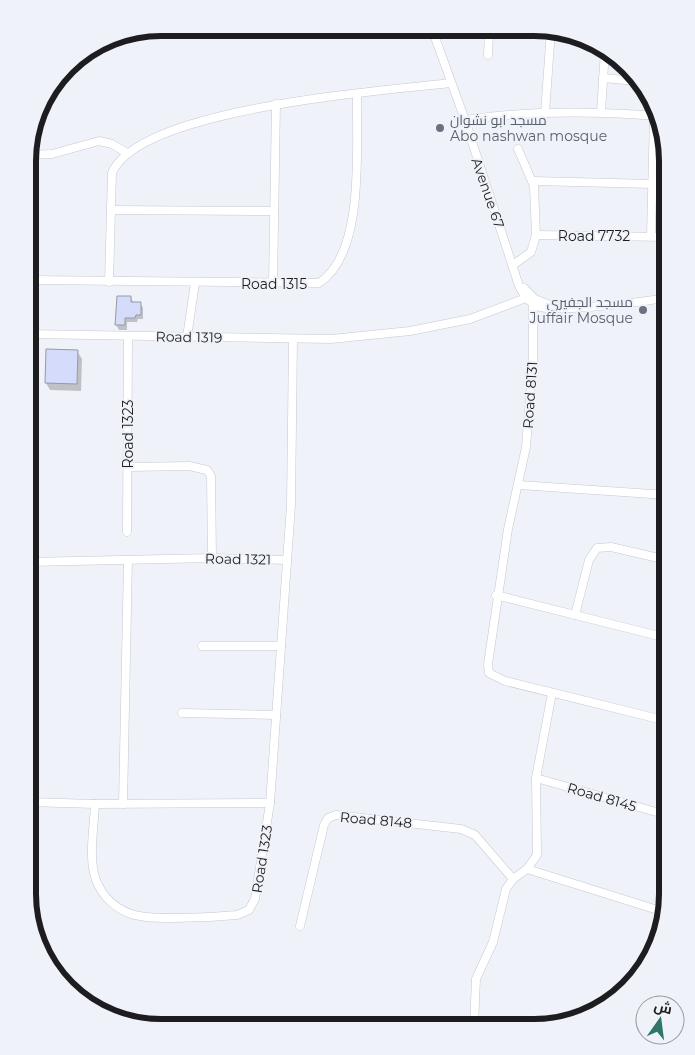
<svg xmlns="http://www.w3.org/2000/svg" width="695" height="1055" font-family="Montserrat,Cairo,sans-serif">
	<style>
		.shadow { fill: #0003 }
		.building { fill: #d5dcfb; stroke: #989aa1 }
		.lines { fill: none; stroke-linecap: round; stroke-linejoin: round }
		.street-casing { stroke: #c6c8cf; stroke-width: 9 }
		.street { stroke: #fff; stroke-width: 8 }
		.worship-dot { fill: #6b7280; stroke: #f0f2f9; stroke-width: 2 }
		.labels { text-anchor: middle; stroke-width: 4; stroke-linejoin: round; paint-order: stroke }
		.worship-label { font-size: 14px; fill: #5b616d; stroke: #f0f2f9; text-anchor: start }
		.street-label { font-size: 14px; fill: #1d1d20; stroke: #f0f2f9 }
		.rim { fill: none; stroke: #1d1d20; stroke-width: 6 }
	</style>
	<rect width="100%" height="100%" fill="#f0f2f9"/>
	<g class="shadow">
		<polygon points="118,298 131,298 133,302 140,303 143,308 143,319 138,319 137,322 127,322 127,330 119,330 116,325"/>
		<polygon points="77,351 82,359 81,391 50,390 46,383"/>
	</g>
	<g class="building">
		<polygon points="117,296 131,296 131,302 141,302 141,315 136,315 135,318 125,318 125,325 115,325"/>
		<polygon points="46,349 78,350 77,384 45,383"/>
	</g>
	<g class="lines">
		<defs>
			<g id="street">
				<path d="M432 29 465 120 519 286C524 296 530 304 540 307 557 312 649 302 667 297"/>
				<polyline points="488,55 489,30"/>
				<polyline points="603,78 636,81"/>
				<polyline points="601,112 605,50"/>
				<polyline points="545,113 551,30"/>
				<path d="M465 120C529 110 593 111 658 116"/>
				<polyline points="29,155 52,154 99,141 112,144 127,153"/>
				<polyline points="533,181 653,184"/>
				<polyline points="111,210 274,211"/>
				<polyline points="536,235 667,237"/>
				<polyline points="651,236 654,115"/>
				<polyline points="513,265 531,252 536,235 534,186 518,149"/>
				<path d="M30 280 319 283C366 253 356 144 357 94"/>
				<polyline points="28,282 30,141"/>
				<path d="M109 282 112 173C139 108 383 91 451 83"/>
				<polyline points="273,284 276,104"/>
				<polyline points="524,288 535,299 550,305"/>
				<polyline points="533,304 533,361 526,447 508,529 488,664 489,673 505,681 667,721"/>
				<polyline points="28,334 331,339 410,331 470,319 526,298"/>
				<polyline points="187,337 195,283"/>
				<polyline points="28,458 28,360"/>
				<polyline points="128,467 189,466 207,470 211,476 212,558"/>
				<polyline points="519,485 667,495"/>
				<polyline points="127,532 128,336"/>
				<polyline points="28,562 212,558 287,560"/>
				<polyline points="496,595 667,638"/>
				<polyline points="575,615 589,560 597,548 611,547 667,560"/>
				<polyline points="202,646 281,646"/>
				<polyline points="182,713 276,715"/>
				<polyline points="536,778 667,815"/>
				<polyline points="28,802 95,804 270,803"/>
				<path d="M95 804C94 828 88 858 96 880 102 896 115 908 131 914 150 921 214 917 237 915L249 910 255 899 270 803 291 505 293 340"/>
				<polyline points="123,804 128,560"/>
				<polyline points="527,869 664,912"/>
				<polyline points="28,871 39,947"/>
				<polyline points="665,909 664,891 667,866"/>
				<polyline points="300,926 324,825 328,818 336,815 461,829 475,835 513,879"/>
				<polyline points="474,1027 476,979 493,942 506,889 513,879 527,869 537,855 536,778 552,693"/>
			</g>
		</defs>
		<use href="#street" class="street-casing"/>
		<use href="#street" class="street"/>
	</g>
	<g class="worship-dot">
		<circle cx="440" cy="128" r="5"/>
		<circle cx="643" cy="310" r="5"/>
	</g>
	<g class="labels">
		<g class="worship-label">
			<text x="450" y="125">مسجد ابو نشوان<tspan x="450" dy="16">Abo nashwan mosque</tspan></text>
			<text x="633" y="307" text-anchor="end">مسجد الجفيري<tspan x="633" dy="16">Juffair Mosque</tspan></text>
		</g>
		<g class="street-label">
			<text transform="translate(488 193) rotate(71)" y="5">Avenue 67</text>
			<text x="594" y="241">Road 7732</text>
			<text x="274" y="289">Road 1315</text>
			<text transform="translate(189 337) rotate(1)" y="5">Road 1319</text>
			<text transform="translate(530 395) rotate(-86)" y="5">Road 8131</text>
			<text transform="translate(128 434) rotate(-90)" y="5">Road 1323</text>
			<text transform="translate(238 559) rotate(1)" y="5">Road 1321</text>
			<text transform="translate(602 797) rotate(16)" y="5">Road 8145</text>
			<text transform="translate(376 820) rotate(5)" y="5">Road 8148</text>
			<text transform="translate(262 859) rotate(-81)" y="5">Road 1323</text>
		</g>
	</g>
	<path d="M0 0H695V1055H0ZM161 36H534A125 125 0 0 1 659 161V894A125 125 0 0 1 534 1019H161A125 125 0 0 1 36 894V161A125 125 0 0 1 161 36Z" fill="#f0f2f9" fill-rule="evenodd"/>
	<path class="rim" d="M161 36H534A125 125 0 0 1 659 161V894A125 125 0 0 1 534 1019H161A125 125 0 0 1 36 894V161A125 125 0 0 1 161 36Z"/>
	<g transform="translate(660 1020) rotate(14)"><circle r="24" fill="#f0f2f9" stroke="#9c9da2"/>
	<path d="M0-4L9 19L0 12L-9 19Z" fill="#307569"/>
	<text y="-8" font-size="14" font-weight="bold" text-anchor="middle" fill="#1d1d20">ش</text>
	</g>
</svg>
